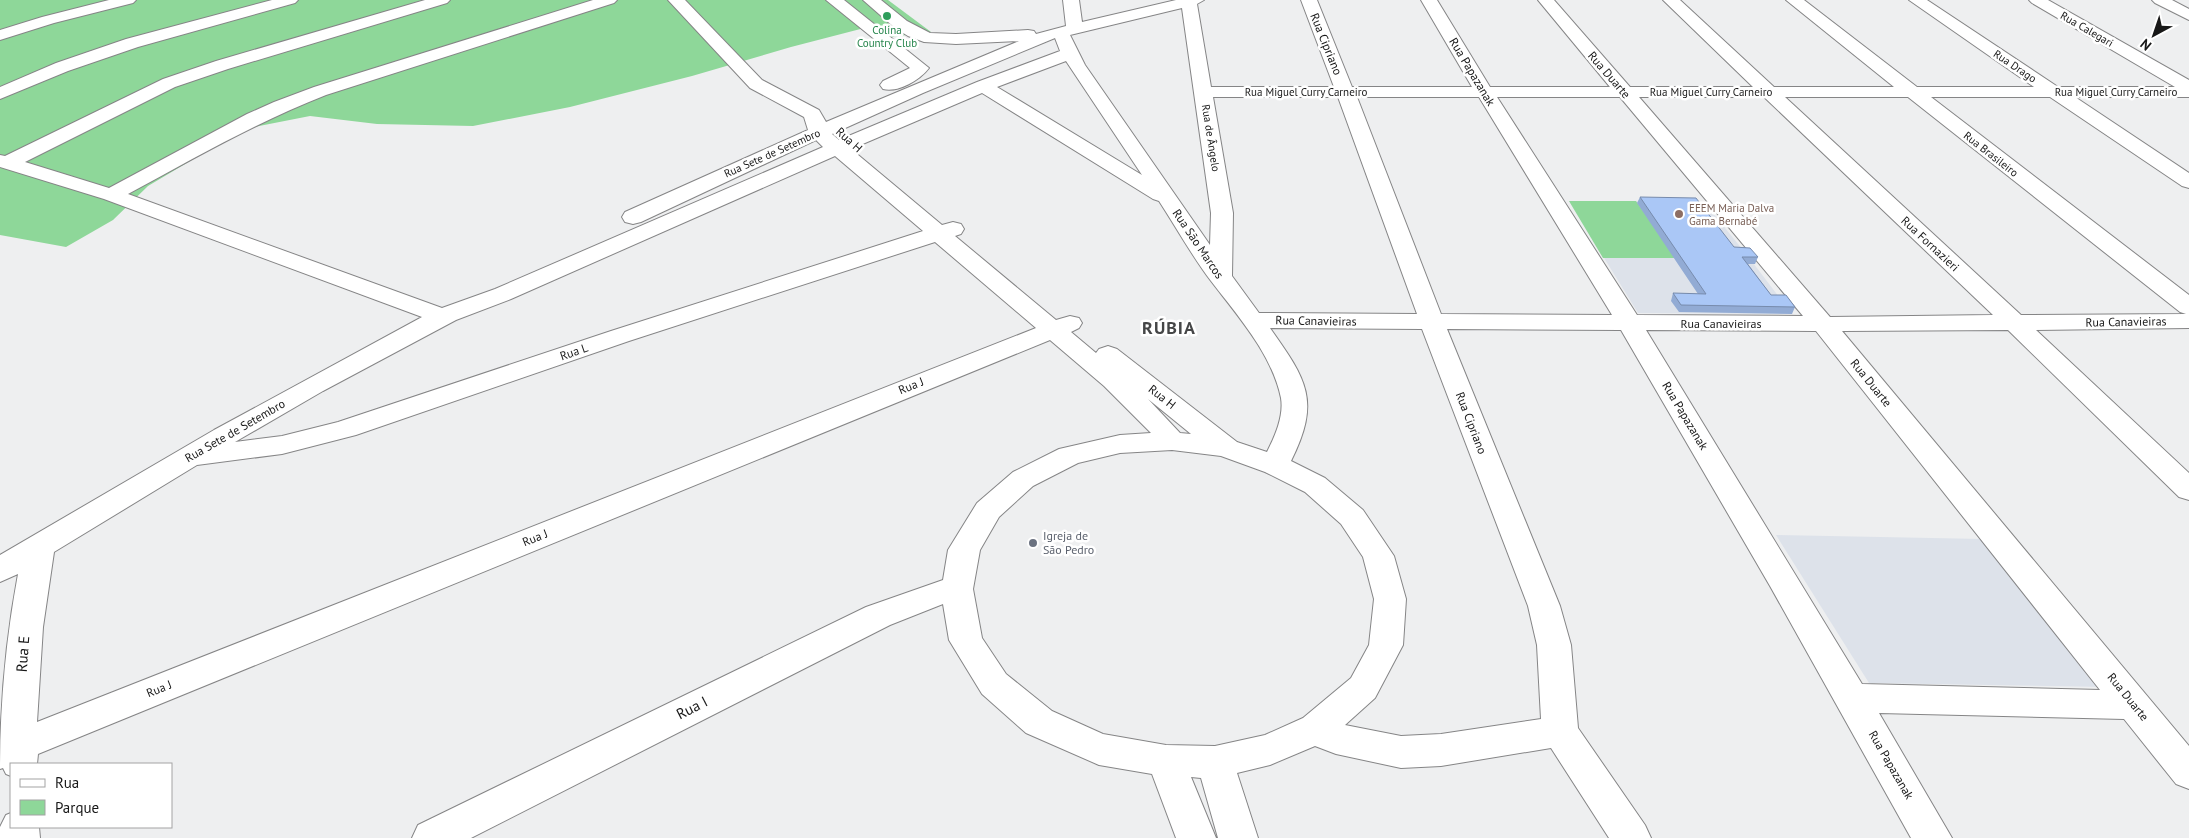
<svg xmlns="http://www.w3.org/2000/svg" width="2189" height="838" font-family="'PT Sans',sans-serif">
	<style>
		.built { fill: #dde2ea }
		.green { fill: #8ed799 }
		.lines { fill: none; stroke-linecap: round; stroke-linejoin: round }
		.minor-casing { stroke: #858586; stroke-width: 2 }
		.minor { fill: #fff; fill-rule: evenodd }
		.wall { fill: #92abd4 }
		.building { fill: #aac7f6; stroke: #778bac }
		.leisure-dot { fill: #2e9e5b; stroke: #fff; stroke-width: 2 }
		.education-dot { fill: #8d6e63; stroke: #fff; stroke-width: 2 }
		.worship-dot { fill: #6b7280; stroke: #fff; stroke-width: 2 }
		.labels { text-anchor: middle; stroke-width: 5; stroke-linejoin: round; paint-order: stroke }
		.far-street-label { font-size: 11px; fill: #181818; stroke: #fff }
		.far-leisure-label { font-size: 11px; fill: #27864d; stroke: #fff }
		.far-education-label { font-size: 11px; fill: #785e54; stroke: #fff; text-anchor: start }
		.street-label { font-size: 12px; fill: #181818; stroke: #fff }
		.worship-label { font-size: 12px; fill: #5b616d; stroke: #fff; text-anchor: start }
		.near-street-label { font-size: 15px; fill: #181818; stroke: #fff }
		.district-label { font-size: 18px; font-weight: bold; letter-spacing: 1px; fill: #454647; stroke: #fff }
	</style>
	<rect width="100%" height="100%" fill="#eeeff0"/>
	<g class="built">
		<polygon points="1569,201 1704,202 1747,255 1792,314 1638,313"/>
		<polygon points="1776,535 1983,539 2106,687 1869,683"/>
	</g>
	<g class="green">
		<polygon points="0,0 842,0 872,26 791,47 692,76 570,107 473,126 377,124 310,116 244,129 148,186 113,220 66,247 0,235"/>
		<polygon points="843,0 888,0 931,32 890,37"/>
		<polygon points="1569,201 1636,201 1676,258 1603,258"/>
	</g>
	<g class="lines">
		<defs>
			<g id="minor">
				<polygon points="109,0 136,0 133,3 54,23 0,40 0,30 42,17"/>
				<polygon points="272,0 298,0 295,3 138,47 68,71 0,99 0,87 56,63 126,39"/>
				<path d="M425 0H450L447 3 228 69 175 87 25 162 109 188 247 114 274 102 314 87 593 0H617L614 3 326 95C257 122 193 159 128 194L442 308 495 289 823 147 816 140 641 222 633 224 625 222 622 217 625 212 808 130 804 117 750 88 668 0H685L762 80 819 110 826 122 1019 41 956 44 924 42 908 36 895 28 863 0H881L907 21 930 33 956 34 1028 30 1034 31 1036 34 1066 26 1063 0H1079L1082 22 1176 0H1204L1197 4 1211 87H1334L1301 0H1317L1352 87H1472L1421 0H1437L1490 87H1610L1538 0H1554L1630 87H1753L1663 0H1680L1774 87H1894L1786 0H1804L1917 87H2034L1909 0H1927L2058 87H2175L2032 3 2029 0H2048L2189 80V97H2075L2189 173V188L2182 186 2050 97H1931L2189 295V328L2036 330 2189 473V500L2179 497 2008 330 1842 331 2189 746V789L2176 784 2124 719 1879 713 1952 838H1911L1770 586 1621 330 1447 329 1560 606 1571 645 1578 728 1645 825 1651 838H1609L1551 748 1441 766 1401 768 1336 754 1315 746 1270 765 1237 773 1258 838H1218L1201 778 1191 777 1216 838H1176L1152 774 1099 765 1026 733 982 694 949 640 943 604 890 625 471 838H412L418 825 866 607 943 580 948 550 977 503 1013 472 1059 449 1120 435 1151 433 1104 386 1050 340 38 754 37 764H11V776L6 774 3 768 0 769C0 704 6 638 18 574L0 582V555L214 430 422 317 104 199 0 167V155L5 156 163 79 216 61ZM1182 8 1211 213 1210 245 1085 65 1070 35ZM1055 38 1060 51 977 82 839 140 832 134 923 93ZM1066 61 1142 175 997 87ZM982 93 1153 199 1159 201C1176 227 1192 256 1211 281 1237 315 1272 354 1281 398 1284 416 1275 436 1267 452L1237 442 1117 349 1108 346 1099 349 1096 353 1071 332 1079 328 1082 323 1079 318 1070 316 1056 320 955 236 961 234 964 229 961 224 953 222 942 225 851 149ZM1213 97H1338L1417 314 1259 313 1232 276 1233 213ZM1357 97H1479L1612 315 1441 314ZM1497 97H1620L1803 316 1637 315ZM1639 97H1764L1993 315 1830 317ZM1785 97H1908L2180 312 2186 314 2021 315ZM835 156 923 231 611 331 338 422 282 436 235 442 323 391 456 320 511 299ZM935 242 1036 328 37 722 43 627 54 552 197 465 282 454 356 435 629 341ZM1270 328 1422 329 1528 606 1537 645 1541 719 1441 734 1401 736 1345 725 1375 698 1403 645 1406 599 1394 556 1363 510 1325 478 1291 461C1321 401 1307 380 1270 328ZM1646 330 1816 331 2100 690 1862 684ZM1148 399 1191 434 1180 433ZM1172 450 1221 456 1265 472 1305 492 1341 524 1363 557 1374 599 1369 645 1351 678 1303 718 1265 735 1215 746 1166 745 1103 734 1052 711 1006 674 982 638 973 589 980 550 999 517 1033 486 1078 463 1120 453Z"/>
				<path d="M826 0H844L929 68C920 80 898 93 883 89L880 85 883 81 910 68Z"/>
				<polygon points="2152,0 2172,0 2189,9 2189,20 2155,3"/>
				<polygon points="11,813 11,827 39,827 40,838 0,838 0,827 6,815"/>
			</g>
		</defs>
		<use href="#minor" class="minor-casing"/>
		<use href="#minor" class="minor"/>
	</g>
	<polygon class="wall" points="1640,197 1734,247 1758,257 1755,264 1748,264 1771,295 1795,307 1792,314 1679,312 1671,301 1673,293 1698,294 1637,203"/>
	<polygon class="building" points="1640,197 1696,198 1734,247 1750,248 1758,257 1742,257 1771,295 1786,295 1795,307 1681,305 1673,293 1706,294"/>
	<circle class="leisure-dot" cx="887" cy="16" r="5"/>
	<circle class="education-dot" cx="1679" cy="214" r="5"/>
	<circle class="worship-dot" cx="1033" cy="543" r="5"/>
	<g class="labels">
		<g class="far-street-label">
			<text transform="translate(2087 29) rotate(30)" y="4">Rua Calegari</text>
			<text transform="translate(2015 66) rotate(34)" y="4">Rua Drago</text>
			<text x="1306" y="96">Rua Miguel Curry Carneiro</text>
			<text x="1711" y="96">Rua Miguel Curry Carneiro</text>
			<text x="2116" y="96">Rua Miguel Curry Carneiro</text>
			<text transform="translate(1211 138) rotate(81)" y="4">Rua de Ângelo</text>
			<text transform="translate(772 153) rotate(-24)" y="4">Rua Sete de Setembro</text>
			<text transform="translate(1991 154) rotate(38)" y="4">Rua Brasileiro</text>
		</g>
		<g class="far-leisure-label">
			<text x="887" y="34">Colina<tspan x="887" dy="13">Country Club</tspan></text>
		</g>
		<g class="far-education-label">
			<text x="1689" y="212">EEEM Maria Dalva<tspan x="1689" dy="13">Gama Bernabé</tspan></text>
		</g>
		<g class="street-label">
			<text transform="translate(1326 44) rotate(68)" y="4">Rua Cipriano</text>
			<text transform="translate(1472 72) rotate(59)" y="4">Rua Papazanak</text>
			<text transform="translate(1609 75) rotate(49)" y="4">Rua Duarte</text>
			<text transform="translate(849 140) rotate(42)" y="4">Rua H</text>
			<text transform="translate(1198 244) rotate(56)" y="4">Rua São Marcos</text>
			<text transform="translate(1930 244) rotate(43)" y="4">Rua Fornazieri</text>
			<text transform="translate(1316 321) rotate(1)" y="4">Rua Canavieiras</text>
			<text transform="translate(2126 322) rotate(-1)" y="4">Rua Canavieiras</text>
			<text x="1721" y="328">Rua Canavieiras</text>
			<text transform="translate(574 352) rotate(-19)" y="4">Rua L</text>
			<text transform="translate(1871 383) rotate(51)" y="4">Rua Duarte</text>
			<text transform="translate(911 386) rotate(-22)" y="4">Rua J</text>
			<text transform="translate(1162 397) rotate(38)" y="4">Rua H</text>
			<text transform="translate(1685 416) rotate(59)" y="4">Rua Papazanak</text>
			<text transform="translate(1471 423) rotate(69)" y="4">Rua Cipriano</text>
			<text transform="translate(235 431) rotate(-30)" y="4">Rua Sete de Setembro</text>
			<text transform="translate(535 538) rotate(-22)" y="4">Rua J</text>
			<text transform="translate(159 689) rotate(-22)" y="4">Rua J</text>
			<text transform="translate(2128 697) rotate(51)" y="4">Rua Duarte</text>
			<text transform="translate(1891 765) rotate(60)" y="4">Rua Papazanak</text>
		</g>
		<g class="worship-label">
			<text x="1043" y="540">Igreja de<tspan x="1043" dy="14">São Pedro</tspan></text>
		</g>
		<g class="near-street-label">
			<text transform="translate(23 654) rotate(-86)" y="5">Rua E</text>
			<text transform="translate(692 708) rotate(-27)" y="5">Rua I</text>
		</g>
		<g class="district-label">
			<text x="1169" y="334">RÚBIA</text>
		</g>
	</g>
	<rect x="10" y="763" width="162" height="65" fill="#ffffff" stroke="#a3a3a3"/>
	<rect x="20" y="779" width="25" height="8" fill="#ffffff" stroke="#a3a3a3"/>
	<text x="55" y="788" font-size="15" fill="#181818">Rua</text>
	<rect x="20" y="800" width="25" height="15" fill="#8ed799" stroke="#a3a3a3"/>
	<text x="55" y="813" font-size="15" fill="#181818">Parque</text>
	<g transform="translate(2154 35) rotate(220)" stroke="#ffffff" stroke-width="4" paint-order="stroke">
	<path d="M0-4L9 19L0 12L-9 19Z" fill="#181818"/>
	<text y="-8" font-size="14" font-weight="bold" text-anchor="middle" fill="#181818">N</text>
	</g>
</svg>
